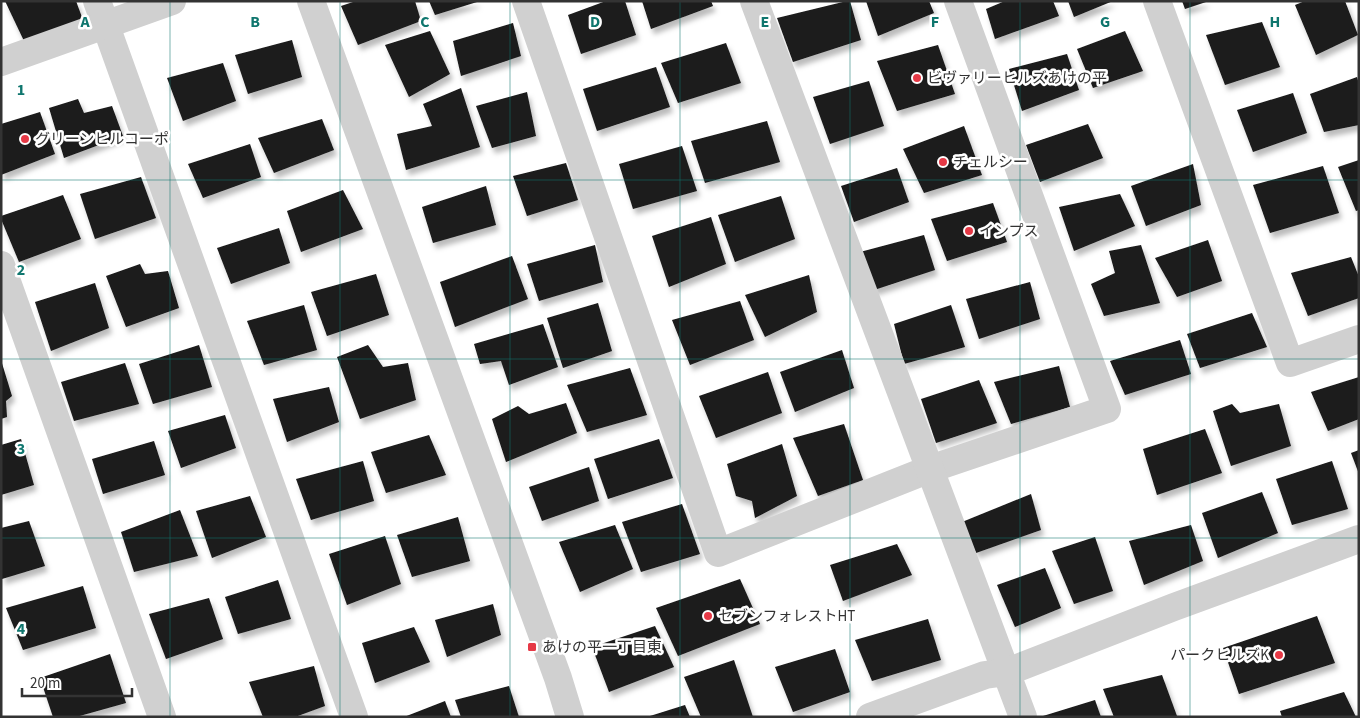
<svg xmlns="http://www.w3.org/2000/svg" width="1360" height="718" font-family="'Source Sans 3','Noto Sans JP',sans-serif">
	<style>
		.building { fill: #1a1a1a; filter: url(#shadow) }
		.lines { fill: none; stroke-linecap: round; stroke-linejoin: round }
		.minor { stroke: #d0d0d0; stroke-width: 28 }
		.grid { fill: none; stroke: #0f766e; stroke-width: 1; stroke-opacity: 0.55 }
		.poi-dot { fill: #e63946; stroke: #fff; stroke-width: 2 }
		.labels { text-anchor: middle; stroke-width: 5; stroke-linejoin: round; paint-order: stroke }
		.poi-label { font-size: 15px; fill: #333; stroke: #fff; text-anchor: start }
		.grid-label { font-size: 16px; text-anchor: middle; font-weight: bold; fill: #0f766e; stroke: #fff; stroke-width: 5; stroke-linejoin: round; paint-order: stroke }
	</style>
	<defs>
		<filter id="shadow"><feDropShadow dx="3" dy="5.5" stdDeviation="2.5" flood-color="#0004"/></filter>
	</defs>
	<rect width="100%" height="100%" fill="#fff"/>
	<g class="building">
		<polygon points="5,1 76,1 83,20 24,41"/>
		<polygon points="356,1 415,1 421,21 358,45 341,6"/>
		<polygon points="429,1 477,1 477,2 435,15"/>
		<polygon points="606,1 625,1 636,35 581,54 568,15"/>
		<polygon points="642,1 711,1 713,6 651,29"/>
		<polygon points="847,1 850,1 861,40 793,62 777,18"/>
		<polygon points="866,1 929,1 934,13 878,36"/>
		<polygon points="1005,1 1053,1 1059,16 995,39 986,9"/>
		<polygon points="1068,1 1113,1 1074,17"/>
		<polygon points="1182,1 1206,1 1206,2 1185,9"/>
		<polygon points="1305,1 1345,1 1358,35 1316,55 1295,5"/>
		<polygon points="1262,22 1280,67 1225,85 1206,35"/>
		<polygon points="513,23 521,56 461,76 453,41"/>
		<polygon points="430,31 450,74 409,97 385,45"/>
		<polygon points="1125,31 1143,71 1093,88 1077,49"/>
		<polygon points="292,40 302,77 248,94 235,55"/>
		<polygon points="726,43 741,83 678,103 661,63"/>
		<polygon points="938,45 955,94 897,111 877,61"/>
		<polygon points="1067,54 1079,90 1022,111 1009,69"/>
		<polygon points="223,63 236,101 183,121 167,78"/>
		<polygon points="656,67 670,107 597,131 583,89"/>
		<polygon points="1357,77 1359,84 1359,125 1324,132 1310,94"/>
		<polygon points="869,81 884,126 830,144 813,97"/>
		<polygon points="461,88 480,147 406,170 397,134 432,126 423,104"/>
		<polygon points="527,92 536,136 492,148 476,106"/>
		<polygon points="1293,93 1307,133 1253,152 1237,110"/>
		<polygon points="78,99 84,113 112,106 123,136 64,158 49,108"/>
		<polygon points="40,112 55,154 1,175 1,124"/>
		<polygon points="322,119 334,150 274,173 258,138"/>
		<polygon points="767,121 780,162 705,183 691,141"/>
		<polygon points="1088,124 1103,158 1040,182 1026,145"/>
		<polygon points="964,126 982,175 924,193 903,149"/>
		<polygon points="250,144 261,177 203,198 188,164"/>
		<polygon points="682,146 697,191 633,209 619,164"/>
		<polygon points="1359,160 1359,210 1356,211 1338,167"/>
		<polygon points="566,163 578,200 527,216 513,176"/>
		<polygon points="1193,164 1201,205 1146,226 1131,186"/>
		<polygon points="1323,166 1339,213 1270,233 1253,185"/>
		<polygon points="897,168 909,202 854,222 841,186"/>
		<polygon points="141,177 156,218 95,239 80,194"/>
		<polygon points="486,186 496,225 433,243 422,207"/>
		<polygon points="343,190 363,229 301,252 287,211"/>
		<polygon points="1120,194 1135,226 1074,251 1059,207"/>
		<polygon points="63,195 81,239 19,262 1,219 1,216"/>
		<polygon points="781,196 795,239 735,262 718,215"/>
		<polygon points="993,203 1007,242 947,261 931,219"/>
		<polygon points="711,217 726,264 669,287 652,236"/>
		<polygon points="279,228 290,263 231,284 217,248"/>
		<polygon points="924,235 935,270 874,290 860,252"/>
		<polygon points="1208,240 1222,281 1177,297 1155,258"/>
		<polygon points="595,245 603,282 539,301 527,264"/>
		<polygon points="1141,245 1160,303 1104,316 1091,284 1115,273 1109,251"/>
		<polygon points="512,256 528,299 455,327 440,282"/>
		<polygon points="1351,257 1359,277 1359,298 1308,316 1291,273"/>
		<polygon points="140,264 145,274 168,271 179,308 126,327 106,276"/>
		<polygon points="376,274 389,315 327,336 311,292"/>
		<polygon points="809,275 817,312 765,337 745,295"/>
		<polygon points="1030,282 1040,319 979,339 966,299"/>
		<polygon points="95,283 109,328 51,351 35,302"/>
		<polygon points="740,301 754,340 690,365 672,320"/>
		<polygon points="598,303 612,351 563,368 547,318"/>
		<polygon points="304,305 317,350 264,365 247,321"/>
		<polygon points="951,305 965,347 904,364 894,324"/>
		<polygon points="1252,313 1267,347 1200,368 1187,334"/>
		<polygon points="543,324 558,367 509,385 501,361 480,364 474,344"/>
		<polygon points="1180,340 1191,374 1125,395 1110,361"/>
		<polygon points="199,345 212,387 153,404 139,364"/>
		<polygon points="368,345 383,367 408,363 416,400 360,419 337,357"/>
		<polygon points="842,350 854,388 795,412 780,372"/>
		<polygon points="1,360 12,396 6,401 7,417 1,419"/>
		<polygon points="125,363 139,404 74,421 61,382"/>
		<polygon points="1059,366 1070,407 1011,424 994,382"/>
		<polygon points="630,368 647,415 587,432 567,385"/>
		<polygon points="768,372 782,413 716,438 699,396"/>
		<polygon points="1359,377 1359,419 1328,431 1311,392"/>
		<polygon points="979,380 997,423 936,443 921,399"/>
		<polygon points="329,387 339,422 287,442 273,399"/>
		<polygon points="566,403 577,433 506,462 492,419 518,406 529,414"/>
		<polygon points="1232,404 1240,413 1279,404 1291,446 1231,466 1213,411"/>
		<polygon points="225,415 236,448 181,468 168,431"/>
		<polygon points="844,424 863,480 818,496 793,438"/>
		<polygon points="1205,429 1222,473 1157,495 1143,449"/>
		<polygon points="429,435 446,475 386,493 371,452"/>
		<polygon points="21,439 34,485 1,495 1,445"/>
		<polygon points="659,439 673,478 608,499 594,459"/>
		<polygon points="154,441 165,475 103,494 92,459"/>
		<polygon points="782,444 797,496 755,518 752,501 736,496 727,464"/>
		<polygon points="1359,450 1359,474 1351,453"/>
		<polygon points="363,461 374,501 311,520 296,479"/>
		<polygon points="1332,461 1348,509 1292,525 1276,479"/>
		<polygon points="589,467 599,501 542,521 529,487"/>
		<polygon points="1262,492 1278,533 1218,558 1202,513"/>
		<polygon points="1031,494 1041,530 976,553 962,522"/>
		<polygon points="250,496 266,537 212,558 196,511"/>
		<polygon points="682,504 700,554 641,572 622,522"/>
		<polygon points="180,510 198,556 134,572 121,532"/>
		<polygon points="458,517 470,561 412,577 397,535"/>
		<polygon points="29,521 45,566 2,579 1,528"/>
		<polygon points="615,525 633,569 580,592 559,542"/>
		<polygon points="1191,525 1203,561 1144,585 1129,541"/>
		<polygon points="385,536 401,584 347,605 329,554"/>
		<polygon points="1095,537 1113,591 1074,604 1052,551"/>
		<polygon points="897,544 912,575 843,601 830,565"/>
		<polygon points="1045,568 1061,608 1015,627 997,585"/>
		<polygon points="740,579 760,624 678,656 656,608"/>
		<polygon points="278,580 291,619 238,634 225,597"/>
		<polygon points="83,586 96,628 23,650 6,608"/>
		<polygon points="209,598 223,639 166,659 149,614"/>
		<polygon points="493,604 501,635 447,657 435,620"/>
		<polygon points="1317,616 1335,663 1239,694 1223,648"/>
		<polygon points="928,619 941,660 872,681 855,640"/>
		<polygon points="655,626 674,667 609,692 592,647"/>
		<polygon points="414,627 430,662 375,683 362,643"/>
		<polygon points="835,649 850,692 793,712 775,667"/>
		<polygon points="110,654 126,703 76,717 53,717 40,678"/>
		<polygon points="734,660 753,717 701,717 684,677"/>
		<polygon points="314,666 325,706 295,717 263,717 249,682"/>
		<polygon points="1162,675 1177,716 1114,717 1103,689"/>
		<polygon points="509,686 519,717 461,717 455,700"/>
		<polygon points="1344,692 1356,717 1282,717 1280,711"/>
		<polygon points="1095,700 1101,717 1043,717 1043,716"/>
		<polygon points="445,701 451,717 404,717"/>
		<polygon points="685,705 690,717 650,717 650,716"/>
	</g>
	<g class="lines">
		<g class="minor">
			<polyline points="97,1 354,717"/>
			<polyline points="311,1 558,678 570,717"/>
			<polyline points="526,1 718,553 930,469 1107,409 958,1"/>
			<polyline points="754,1 1023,717"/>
			<polyline points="1157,1 1290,363 1359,339"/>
			<polyline points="1,62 172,1"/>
			<polyline points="1,265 162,717"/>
			<polyline points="870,717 985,675 1007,672 1174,607 1359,539"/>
		</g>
	</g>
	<path class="grid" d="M170 1V717M340 1V717M510 1V717M680 1V717M850 1V717M1020 1V717M1190 1V717M1 180H1359M1 359H1359M1 538H1359"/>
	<g class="poi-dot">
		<circle cx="917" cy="78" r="5"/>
		<circle cx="25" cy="139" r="5"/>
		<circle cx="943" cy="162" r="5"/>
		<circle cx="969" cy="231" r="5"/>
		<circle cx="708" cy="616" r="5"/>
		<rect x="527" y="642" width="10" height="10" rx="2.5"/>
		<circle cx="1279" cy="655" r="5"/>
	</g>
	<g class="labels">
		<g class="poi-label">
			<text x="927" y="83">ビヴァリーヒルズあけの平</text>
			<text x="35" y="144">グリーンヒルコーポ</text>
			<text x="953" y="167">チェルシー</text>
			<text x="979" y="236">インプス</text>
			<text x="718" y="621">セブンフォレストHT</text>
			<text x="542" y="652">あけの平一丁目東</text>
			<text x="1269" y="660" text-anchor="end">パークヒルズK</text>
		</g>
	</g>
	<g class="grid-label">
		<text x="85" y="27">A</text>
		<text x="255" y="27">B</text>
		<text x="425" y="27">C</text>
		<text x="595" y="27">D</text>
		<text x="765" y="27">E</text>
		<text x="935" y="27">F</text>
		<text x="1105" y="27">G</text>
		<text x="1275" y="27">H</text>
		<text x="21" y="95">1</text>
		<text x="21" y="275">2</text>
		<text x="21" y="454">3</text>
		<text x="21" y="634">4</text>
	</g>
	<rect width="1360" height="718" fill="none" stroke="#333333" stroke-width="5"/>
	<path d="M22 688v8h110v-8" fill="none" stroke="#333333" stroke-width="2.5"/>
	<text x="30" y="688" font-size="15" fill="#333333" stroke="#ffffff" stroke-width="4" paint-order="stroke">20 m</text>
</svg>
